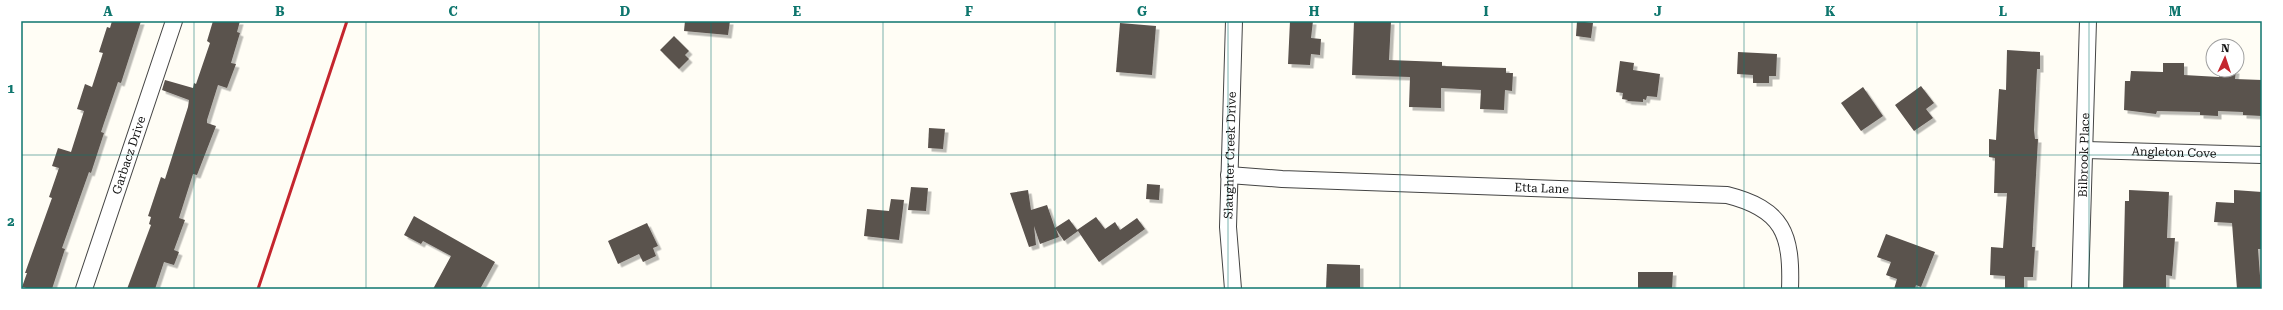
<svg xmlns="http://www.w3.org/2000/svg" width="2283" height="310" font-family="'Roboto Serif',serif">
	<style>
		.building { fill: #5a524d; filter: url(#shadow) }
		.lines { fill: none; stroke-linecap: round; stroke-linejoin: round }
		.minor-casing { stroke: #444; stroke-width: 18 }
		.minor { stroke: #fff; stroke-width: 16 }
		.rail { stroke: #c4262e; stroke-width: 3 }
		.grid { fill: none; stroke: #0f766e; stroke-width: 1; stroke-opacity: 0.55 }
		.labels { text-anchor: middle; stroke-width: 4; stroke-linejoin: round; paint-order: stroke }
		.street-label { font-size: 12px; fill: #111; stroke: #fff }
		.neatline { fill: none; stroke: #0f766e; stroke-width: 1.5 }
		.grid-label { font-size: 13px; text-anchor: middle; font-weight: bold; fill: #0f766e }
	</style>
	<defs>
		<filter id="shadow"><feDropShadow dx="3.5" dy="3.5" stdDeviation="0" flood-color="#0004"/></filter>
	</defs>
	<rect width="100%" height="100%" fill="#fffdf5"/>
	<g class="building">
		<polygon points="112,21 141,21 121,83 118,82 104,123 101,132 104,133 91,173 89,172 62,248 65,249 52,289 31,289 22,287 27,273 25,273 52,198 49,197 59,168 52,166 58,148 71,152 84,111 77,109 85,84 92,87 103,53 99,52 107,27 110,28"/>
		<polygon points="213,21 240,21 237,32 240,33 231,63 236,64 227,88 218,85 207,120 207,123 216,126 197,175 193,174 179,218 185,220 174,250 179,252 174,265 164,262 155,289 127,289 151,225 149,224 151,217 148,216 161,177 165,179 188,107 189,100 162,90 165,80 193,88 194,83 196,84 210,43 207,41"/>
		<polygon points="685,21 730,21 728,35 684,31"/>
		<polygon points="1290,21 1313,21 1311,38 1321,39 1320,55 1311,54 1310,65 1288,64"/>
		<polygon points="1354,21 1391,21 1389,60 1442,62 1442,66 1506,68 1506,73 1513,73 1512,91 1505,90 1504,110 1480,109 1481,90 1441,88 1441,108 1409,107 1410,77 1352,75"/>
		<polygon points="1577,21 1593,23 1591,38 1576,36"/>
		<polygon points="1120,23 1156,26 1152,75 1116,72"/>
		<polygon points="674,36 689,51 685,55 689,59 679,69 660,50"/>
		<polygon points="2007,50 2040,52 2040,69 2037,69 2034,130 2035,139 2038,139 2032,247 2035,247 2033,277 2024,277 2024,289 2005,289 2005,276 1990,275 1991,247 2003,248 2007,193 1994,193 1995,158 1989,157 1989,139 1996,140 1999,89 2006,90"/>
		<polygon points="1738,52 1777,54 1776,76 1769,76 1769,83 1753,83 1753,75 1737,74"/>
		<polygon points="1620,61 1634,63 1633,70 1660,74 1657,97 1647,96 1646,100 1643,99 1643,102 1627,101 1628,100 1622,99 1623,93 1616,92"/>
		<polygon points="2163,63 2184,63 2184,75 2219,77 2220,70 2236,70 2235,79 2262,80 2262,116 2243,115 2243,112 2218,111 2218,116 2200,115 2200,112 2157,111 2156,114 2124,110 2125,81 2130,81 2131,71 2163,72"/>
		<polygon points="1921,86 1934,103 1926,109 1933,118 1914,131 1895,105"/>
		<polygon points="1863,87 1883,116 1861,131 1841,103"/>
		<polygon points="929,128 945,129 943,149 928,148"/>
		<polygon points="1147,184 1160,185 1159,200 1146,199"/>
		<polygon points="911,187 928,188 926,211 908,210"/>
		<polygon points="1028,190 1031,210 1047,205 1055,228 1069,219 1077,230 1096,217 1105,229 1115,222 1120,230 1137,218 1145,229 1099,262 1078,231 1064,241 1056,229 1059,237 1040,244 1034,226 1036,245 1029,247 1010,193"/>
		<polygon points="2129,190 2169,192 2167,238 2175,238 2172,276 2166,275 2166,289 2123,289 2125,201 2129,201"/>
		<polygon points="2234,190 2262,192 2262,249 2258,249 2261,289 2237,289 2232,223 2214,222 2216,202 2234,203"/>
		<polygon points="891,199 904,200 899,240 864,236 867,209 889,211"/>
		<polygon points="414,216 495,262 480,289 433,289 451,256 423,241 421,244 404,235"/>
		<polygon points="647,223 658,246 653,248 656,256 643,262 639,254 618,264 608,241"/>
		<polygon points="1886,234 1935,252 1921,287 1916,285 1915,289 1894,289 1897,279 1886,275 1891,262 1877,257"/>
		<polygon points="1327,264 1360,265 1360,289 1326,289"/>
		<polygon points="1638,272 1673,272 1672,289 1638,289"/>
	</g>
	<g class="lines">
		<defs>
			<g id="minor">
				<path id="s1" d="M2086 150 2262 155"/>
				<path id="s2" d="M1229 175 1282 179 1727 195C1783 209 1792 234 1790 289"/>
				<path id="s3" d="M84 289 174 21"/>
				<path id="s4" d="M1233 289 1228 227 1234 21"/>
				<path id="s5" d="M2080 289 2088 21"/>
			</g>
		</defs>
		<use href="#minor" class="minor-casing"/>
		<use href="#minor" class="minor"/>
		<polyline class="rail" points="258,289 347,21"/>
	</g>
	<path class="grid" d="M194 21V289M366 21V289M539 21V289M711 21V289M883 21V289M1055 21V289M1228 21V289M1400 21V289M1572 21V289M1744 21V289M1917 21V289M2089 21V289M21 155H2262"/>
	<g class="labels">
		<g class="street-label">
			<text dy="4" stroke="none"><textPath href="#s1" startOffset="88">Angleton Cove</textPath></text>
			<text dy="4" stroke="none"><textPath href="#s3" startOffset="141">Garbacz Drive</textPath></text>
			<text dy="4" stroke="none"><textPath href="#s4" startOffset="134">Slaughter Creek Drive</textPath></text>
			<text dy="4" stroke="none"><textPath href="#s5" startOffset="134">Bilbrook Place</textPath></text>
			<text dy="4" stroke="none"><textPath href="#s2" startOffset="313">Etta Lane</textPath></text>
		</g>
	</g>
	<rect width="2283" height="310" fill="none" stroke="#ffffff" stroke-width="44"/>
	<g transform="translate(2225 58) rotate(3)"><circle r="19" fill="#ffffff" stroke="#a0a0a0"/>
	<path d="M0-3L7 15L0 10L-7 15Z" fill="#c4262e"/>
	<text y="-6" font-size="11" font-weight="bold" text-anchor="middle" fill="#111111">N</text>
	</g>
	<rect x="22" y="22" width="2239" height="266" class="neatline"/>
	<g class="grid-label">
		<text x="108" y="16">A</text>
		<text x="280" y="16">B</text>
		<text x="453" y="16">C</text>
		<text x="625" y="16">D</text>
		<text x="797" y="16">E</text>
		<text x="969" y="16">F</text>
		<text x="1142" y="16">G</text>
		<text x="1314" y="16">H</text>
		<text x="1486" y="16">I</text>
		<text x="1658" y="16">J</text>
		<text x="1830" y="16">K</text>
		<text x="2003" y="16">L</text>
		<text x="2175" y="16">M</text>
		<text x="11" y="93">1</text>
		<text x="11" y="226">2</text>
	</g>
</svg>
